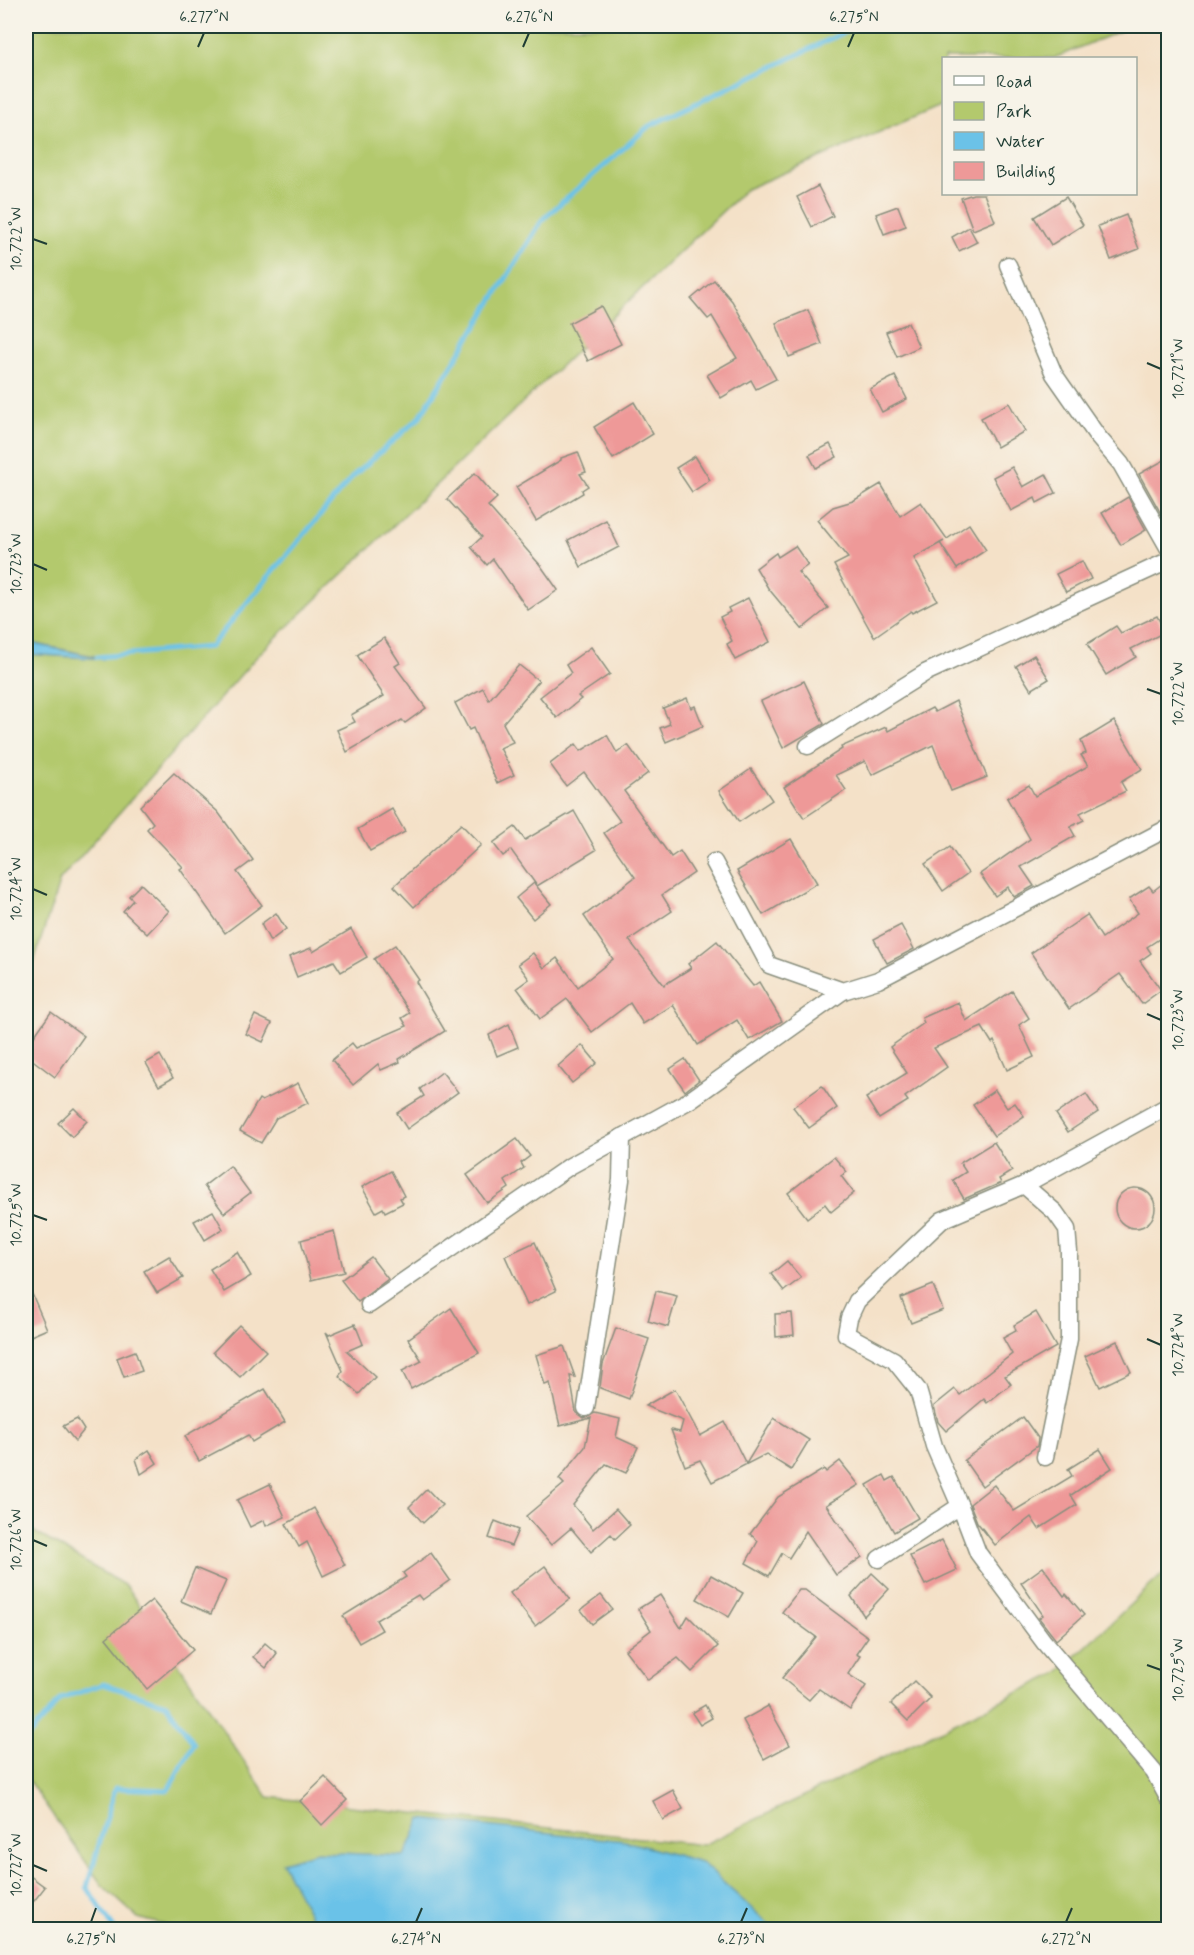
<svg xmlns="http://www.w3.org/2000/svg" width="1194" height="1955" font-family="Mynerve,sans-serif">
	<style>
		.green { fill: #b3c96d; stroke: #698350; stroke-width: 1.5 }
		.water { fill: #6bc2e8; stroke: #45808e; stroke-width: 1.5 }
		.lines { fill: none; stroke-linecap: round; stroke-linejoin: round }
		.stream { stroke: #6bc2e8; stroke-width: 5 }
		.building { fill: #ee9998 }
		.minor-casing { stroke: #8a8f7e; stroke-width: 19 }
		.minor { stroke: #fff; stroke-width: 16 }
		.ticks { fill: none; stroke: #1f3d34; stroke-width: 2 }
		.neatline { fill: none; stroke: #1f3d34; stroke-width: 2 }
		.ticks-label { font-size: 15px; text-anchor: middle; fill: #1f3d34 }
	</style>
	<rect width="100%" height="100%" fill="#f7f3e8"/>
	<filter id="ink" filterUnits="userSpaceOnUse"><feTurbulence type="fractalNoise" baseFrequency=".0167" numOctaves="2"/><feDisplacementMap in="SourceGraphic" scale="12" xChannelSelector="R" yChannelSelector="G"/><feConvolveMatrix kernelMatrix="1 2 1 2 8 2 1 2 1" color-interpolation-filters="sRGB"/></filter>
	<filter id="wash" filterUnits="userSpaceOnUse"><feTurbulence type="fractalNoise" baseFrequency=".008" numOctaves="4" result="noise"/><feDisplacementMap in="SourceGraphic" scale="24" xChannelSelector="R" yChannelSelector="G"/><feGaussianBlur stdDeviation="1.35" result="paint"/><feColorMatrix in="noise" values="0 0 0 0 0 0 0 0 0 0 0 0 0 0 0 0 0 1.4 0 .05"/><feComposite in="paint" operator="in"/></filter>
	<g filter="url(#wash)">
		<rect width="100%" height="100%" fill="#f4e1c8"/>
		<g class="green">
			<polygon points="26,26 1132,26 1054,58 944,58 943,105 746,189 260,653 60,880 26,986 26,654 99,657 26,642"/>
			<polygon points="26,1527 126,1586 268,1797 703,1845 1058,1673 1168,1569 1168,1929 184,1930 138,1918 102,1885 26,1777"/>
		</g>
		<g class="water">
			<polygon points="26,642 104,659 26,654"/>
			<polygon points="421,1819 625,1841 701,1862 774,1929 317,1929 282,1862 317,1852 405,1856"/>
		</g>
		<g class="lines">
			<g class="stream">
				<polyline points="97,657 210,647 353,476 419,418 543,219 649,126 849,30 853,26"/>
				<polyline points="26,1739 61,1699 103,1684 166,1704 194,1744 168,1790 115,1788 87,1887 115,1930"/>
			</g>
		</g>
		<g id="blocks">
			<g class="building">
				<polygon points="818,186 833,216 812,227 797,197"/>
				<polygon points="973,194 984,194 995,221 973,230 961,198"/>
				<polygon points="1066,197 1083,225 1051,245 1034,217"/>
				<polygon points="898,206 906,226 884,234 876,214"/>
				<polygon points="1126,215 1139,249 1111,260 1098,226"/>
				<polygon points="969,227 977,242 959,251 952,237"/>
				<polygon points="714,280 732,301 776,379 756,389 751,380 721,398 707,375 737,358 712,316 708,319 691,299"/>
				<polygon points="601,306 621,344 588,361 569,323"/>
				<polygon points="808,310 822,344 789,357 776,323"/>
				<polygon points="908,323 919,347 897,357 886,332"/>
				<polygon points="895,376 907,399 882,412 870,389"/>
				<polygon points="634,402 653,434 613,459 594,427"/>
				<polygon points="1009,403 1025,431 997,447 981,418"/>
				<polygon points="830,444 837,457 816,468 809,455"/>
				<polygon points="578,452 586,472 580,474 588,486 582,490 583,493 536,521 516,487 561,460 561,458"/>
				<polygon points="695,456 710,480 692,492 676,468"/>
				<polygon points="1168,458 1168,517 1164,519 1139,474"/>
				<polygon points="1012,467 1023,487 1046,474 1056,493 1037,503 1035,498 1011,511 993,477"/>
				<polygon points="475,473 497,498 488,506 541,566 558,590 528,610 493,559 487,565 471,547 482,537 447,499"/>
				<polygon points="881,484 900,516 921,502 947,539 969,524 986,550 957,569 940,543 944,541 914,558 937,600 912,613 911,611 874,637 834,565 848,558 817,520 833,507 853,501"/>
				<polygon points="1128,497 1146,530 1121,545 1102,513"/>
				<polygon points="606,520 619,547 581,567 568,540"/>
				<polygon points="795,546 808,565 798,572 828,608 802,629 768,588 756,568 776,553 778,557"/>
				<polygon points="1082,561 1091,579 1066,592 1056,574"/>
				<polygon points="748,598 770,642 735,660 727,644 732,641 720,617 730,612 728,608"/>
				<polygon points="1157,616 1165,632 1131,649 1136,657 1106,675 1087,644 1116,626 1121,633"/>
				<polygon points="384,638 400,663 395,666 426,708 405,723 402,720 347,752 337,730 355,722 351,715 384,696 357,655"/>
				<polygon points="591,647 610,674 578,696 581,699 557,718 540,697 571,673 566,665"/>
				<polygon points="1034,655 1049,679 1031,690 1016,666"/>
				<polygon points="519,665 539,681 503,723 513,742 500,748 514,775 497,783 473,728 469,730 455,703 483,688 489,700"/>
				<polygon points="804,681 824,724 783,748 761,701"/>
				<polygon points="687,698 691,708 695,706 703,726 666,742 660,728 670,724 663,708"/>
				<polygon points="956,701 987,777 951,791 933,745 872,775 865,761 836,775 846,790 804,818 784,787 842,749 841,747 886,727 888,731 932,708 935,712"/>
				<polygon points="1114,721 1142,769 1121,782 1126,791 1080,813 1084,820 1070,827 1075,836 1021,867 1034,886 1014,897 1008,887 995,896 980,874 1030,839 1007,798 1029,785 1035,796 1088,766 1081,755 1086,753 1081,741"/>
				<polygon points="607,735 617,753 628,745 648,773 624,791 671,857 680,851 694,873 662,895 672,911 629,940 664,985 691,968 688,964 717,941 753,986 759,982 782,1021 749,1040 737,1020 698,1045 673,1005 643,1024 630,1003 592,1032 567,999 540,1019 517,988 529,979 518,964 533,953 544,968 557,958 578,987 613,959 584,916 635,877 604,833 620,821 584,772 566,786 550,764 576,744 581,751"/>
				<polygon points="751,769 772,800 739,822 719,791"/>
				<polygon points="174,773 218,812 253,860 237,872 262,905 225,933 180,869 183,867 147,829 153,823 140,806"/>
				<polygon points="392,809 405,832 370,851 358,829"/>
				<polygon points="574,811 596,850 537,886 511,850 503,856 493,843 515,827 525,840"/>
				<polygon points="461,824 481,845 414,907 394,886"/>
				<polygon points="791,839 817,883 763,915 737,871"/>
				<polygon points="950,847 968,873 943,891 925,864"/>
				<polygon points="534,883 551,904 533,919 516,898"/>
				<polygon points="141,884 169,911 147,934 123,911 133,900 129,896"/>
				<polygon points="1162,884 1168,894 1168,933 1147,947 1151,953 1140,961 1161,990 1142,1004 1120,974 1069,1009 1031,953 1087,915 1102,938 1138,913 1129,899 1149,886 1153,891"/>
				<polygon points="276,913 286,929 270,941 261,924"/>
				<polygon points="901,925 914,949 887,963 874,939"/>
				<polygon points="351,929 367,957 341,972 334,961 297,977 289,957 311,948 313,952"/>
				<polygon points="395,945 419,980 416,982 445,1031 399,1059 400,1062 381,1070 378,1064 353,1085 332,1060 352,1043 356,1048 407,1026 402,1018 410,1013 374,959"/>
				<polygon points="1012,991 1029,1018 1019,1025 1034,1057 1007,1070 994,1041 992,1043 982,1027 934,1048 947,1067 905,1097 908,1101 879,1119 866,1098 907,1073 890,1047 924,1023 922,1018 958,1002 966,1021"/>
				<polygon points="51,1012 84,1036 55,1077 26,1055 26,1048"/>
				<polygon points="255,1015 272,1023 263,1042 246,1034"/>
				<polygon points="509,1024 518,1047 497,1056 489,1035"/>
				<polygon points="582,1045 597,1063 572,1083 558,1066"/>
				<polygon points="160,1055 173,1078 159,1086 146,1063"/>
				<polygon points="685,1059 699,1080 685,1091 670,1069"/>
				<polygon points="442,1072 458,1092 407,1129 397,1113 424,1096 420,1089"/>
				<polygon points="298,1083 308,1103 276,1118 261,1143 240,1131 259,1099 262,1101"/>
				<polygon points="822,1086 837,1108 809,1128 793,1107"/>
				<polygon points="995,1090 1007,1108 1015,1103 1024,1116 994,1136 973,1105"/>
				<polygon points="1086,1094 1098,1112 1068,1132 1056,1114"/>
				<polygon points="74,1108 87,1121 72,1137 58,1123"/>
				<polygon points="517,1139 530,1156 521,1163 524,1168 505,1181 509,1188 487,1203 467,1175"/>
				<polygon points="994,1142 1012,1171 999,1179 1001,1183 964,1199 953,1180 966,1172 960,1163"/>
				<polygon points="834,1157 847,1172 841,1176 854,1193 831,1212 825,1204 807,1218 788,1193"/>
				<polygon points="230,1166 250,1193 224,1213 204,1186"/>
				<polygon points="391,1171 404,1196 400,1198 403,1203 385,1212 383,1208 376,1212 362,1187"/>
				<circle cx="1135" cy="1208" r="20"/>
				<polygon points="213,1211 223,1229 205,1240 194,1221"/>
				<polygon points="334,1231 344,1272 311,1280 301,1240"/>
				<polygon points="535,1242 556,1291 527,1305 505,1256"/>
				<polygon points="237,1252 251,1276 224,1292 210,1269"/>
				<polygon points="169,1256 183,1278 157,1293 144,1271"/>
				<polygon points="371,1257 388,1279 358,1302 341,1280"/>
				<polygon points="787,1261 801,1278 784,1291 771,1274"/>
				<polygon points="26,1280 47,1329 26,1338"/>
				<polygon points="933,1285 943,1310 911,1323 901,1298"/>
				<polygon points="656,1291 677,1296 668,1327 648,1321"/>
				<polygon points="451,1308 479,1353 411,1389 402,1371 422,1361 408,1339"/>
				<polygon points="1036,1312 1056,1347 1005,1376 1011,1384 987,1403 984,1399 946,1431 938,1422 934,1406 955,1389 960,1395 1012,1354 1003,1338 1016,1331 1014,1325"/>
				<polygon points="792,1313 794,1335 776,1337 775,1314"/>
				<polygon points="355,1324 363,1344 347,1351 375,1377 359,1394 339,1376 343,1371 326,1332 329,1335"/>
				<polygon points="239,1325 266,1351 240,1377 213,1352"/>
				<polygon points="616,1328 649,1339 629,1399 600,1388 603,1364"/>
				<polygon points="1117,1341 1131,1372 1100,1387 1085,1356"/>
				<polygon points="564,1346 575,1377 570,1376 576,1412 584,1418 595,1413 620,1419 616,1437 638,1447 626,1473 606,1464 573,1505 593,1529 616,1509 630,1525 615,1539 611,1534 591,1552 571,1528 551,1545 526,1516 564,1484 559,1479 585,1447 591,1418 560,1426 550,1383 545,1385 536,1355"/>
				<polygon points="135,1351 142,1371 124,1377 117,1358"/>
				<polygon points="265,1389 285,1422 252,1442 248,1435 199,1461 185,1436"/>
				<polygon points="675,1389 700,1436 725,1422 746,1464 774,1418 809,1440 791,1470 766,1454 712,1482 700,1460 685,1466 671,1430 680,1432 683,1421 645,1406"/>
				<polygon points="1023,1417 1038,1438 1037,1446 982,1486 964,1460"/>
				<polygon points="77,1419 84,1430 75,1441 63,1426"/>
				<polygon points="1100,1449 1112,1468 1071,1495 1077,1505 1039,1529 1031,1517 995,1545 977,1522 970,1504 994,1485 1014,1511 1072,1476 1068,1469"/>
				<polygon points="149,1450 157,1463 141,1474 136,1459"/>
				<polygon points="840,1461 859,1485 826,1505 862,1557 836,1575 806,1531 789,1558 782,1553 769,1576 746,1563 758,1541 750,1534 778,1497 824,1469 826,1472"/>
				<polygon points="884,1475 887,1481 894,1477 918,1518 894,1532 867,1485"/>
				<polygon points="270,1484 285,1517 266,1526 264,1520 250,1527 237,1500"/>
				<polygon points="427,1489 442,1505 423,1523 409,1507"/>
				<polygon points="314,1508 345,1565 323,1576 307,1542 299,1547 286,1524"/>
				<polygon points="495,1521 518,1530 511,1546 489,1538"/>
				<polygon points="942,1540 957,1570 925,1585 910,1556"/>
				<polygon points="431,1553 450,1580 422,1600 418,1595 376,1620 382,1630 359,1643 343,1616 406,1577 403,1573"/>
				<polygon points="545,1566 570,1599 535,1626 510,1593"/>
				<polygon points="1043,1567 1064,1596 1066,1594 1084,1615 1056,1640 1039,1618 1043,1615 1021,1583"/>
				<polygon points="195,1568 226,1581 211,1614 181,1601"/>
				<polygon points="872,1573 889,1589 864,1616 851,1596"/>
				<polygon points="711,1575 743,1593 729,1617 697,1599"/>
				<polygon points="799,1590 805,1590 868,1637 856,1654 860,1656 848,1674 866,1686 850,1710 819,1689 809,1700 782,1678 816,1637 782,1612"/>
				<polygon points="601,1595 612,1609 592,1624 581,1610"/>
				<polygon points="660,1595 681,1628 688,1616 718,1646 692,1672 678,1658 648,1680 625,1650 651,1630 638,1609"/>
				<polygon points="152,1600 193,1650 147,1689 106,1638"/>
				<polygon points="265,1643 277,1653 266,1668 253,1657"/>
				<polygon points="914,1681 931,1698 908,1721 891,1704"/>
				<polygon points="705,1705 712,1718 700,1725 692,1713"/>
				<polygon points="768,1706 790,1745 764,1759 743,1720"/>
				<polygon points="325,1777 347,1800 322,1825 300,1801"/>
				<polygon points="673,1790 683,1809 663,1820 653,1801"/>
				<polygon points="26,1873 45,1887 34,1901 26,1895"/>
			</g>
		</g>
	</g>
	<g filter="url(#ink)">
		<use href="#blocks" fill-opacity="0" stroke="#8a8f7e" stroke-width="1.5"/>
		<g class="lines">
			<defs>
				<g id="minor">
					<polyline points="1008,265 1054,374 1098,437 1121,464 1168,547"/>
					<polyline points="808,746 925,673 1168,561"/>
					<polyline points="714,862 769,965 843,991 878,980 1168,828"/>
					<polyline points="1024,1185 1055,1212 1067,1229 1069,1252 1069,1339 1045,1457"/>
					<polyline points="369,1305 570,1166 690,1100 843,991"/>
					<polyline points="586,1408 621,1180 622,1137"/>
					<polyline points="960,1506 978,1553 1044,1642 1154,1772 1168,1798"/>
					<polyline points="879,1559 960,1506 934,1446 918,1390 894,1360 846,1334 849,1318 857,1301 942,1220 1024,1185 1168,1106"/>
				</g>
			</defs>
			<use href="#minor" class="minor-casing"/>
			<use href="#minor" class="minor"/>
		</g>
	</g>
	<path class="ticks" d="M198 47 204 33M523 47 529 33M848 47 854 33M33 239 47 244M1147 363 1161 369M33 564 47 570M1147 689 1161 694M33 889 47 895M1147 1014 1161 1020M33 1215 47 1220M1147 1339 1161 1345M33 1540 47 1546M1147 1665 1161 1670M33 1865 47 1871M91 1922 96 1908M416 1922 422 1908M741 1922 747 1908M1066 1922 1072 1908"/>
	<rect width="1194" height="1955" fill="none" stroke="#f7f3e8" stroke-width="66"/>
	<rect x="942" y="57" width="195" height="138" fill="#f7f3e8" stroke="#a1aaa0" stroke-width="1.5"/>
	<rect x="954" y="76" width="30" height="9" fill="#ffffff" stroke="#a1aaa0" stroke-width="1.5"/>
	<text x="996" y="87" font-size="18" fill="#1f3d34">Road</text>
	<rect x="954" y="102" width="30" height="18" fill="#b3c96d" stroke="#a1aaa0" stroke-width="1.5"/>
	<text x="996" y="117" font-size="18" fill="#1f3d34">Park</text>
	<rect x="954" y="132" width="30" height="18" fill="#6bc2e8" stroke="#a1aaa0" stroke-width="1.5"/>
	<text x="996" y="147" font-size="18" fill="#1f3d34">Water</text>
	<rect x="954" y="162" width="30" height="18" fill="#ee9998" stroke="#a1aaa0" stroke-width="1.5"/>
	<text x="996" y="177" font-size="18" fill="#1f3d34">Building</text>
	<rect x="33" y="33" width="1128" height="1889" class="neatline"/>
	<g class="ticks-label">
		<text x="204" y="22">6.277°N</text>
		<text x="529" y="22">6.276°N</text>
		<text x="854" y="22">6.275°N</text>
		<text transform="translate(16 239) rotate(-90)" y="5">10.722°W</text>
		<text transform="translate(1178 369) rotate(-90)" y="5">10.721°W</text>
		<text transform="translate(16 564) rotate(-90)" y="5">10.723°W</text>
		<text transform="translate(1178 694) rotate(-90)" y="5">10.722°W</text>
		<text transform="translate(16 889) rotate(-90)" y="5">10.724°W</text>
		<text transform="translate(1178 1020) rotate(-90)" y="5">10.723°W</text>
		<text transform="translate(16 1215) rotate(-90)" y="5">10.725°W</text>
		<text transform="translate(1178 1345) rotate(-90)" y="5">10.724°W</text>
		<text transform="translate(16 1540) rotate(-90)" y="5">10.726°W</text>
		<text transform="translate(1178 1670) rotate(-90)" y="5">10.725°W</text>
		<text transform="translate(16 1865) rotate(-90)" y="5">10.727°W</text>
		<text x="91" y="1944">6.275°N</text>
		<text x="416" y="1944">6.274°N</text>
		<text x="741" y="1944">6.273°N</text>
		<text x="1066" y="1944">6.272°N</text>
	</g>
</svg>
